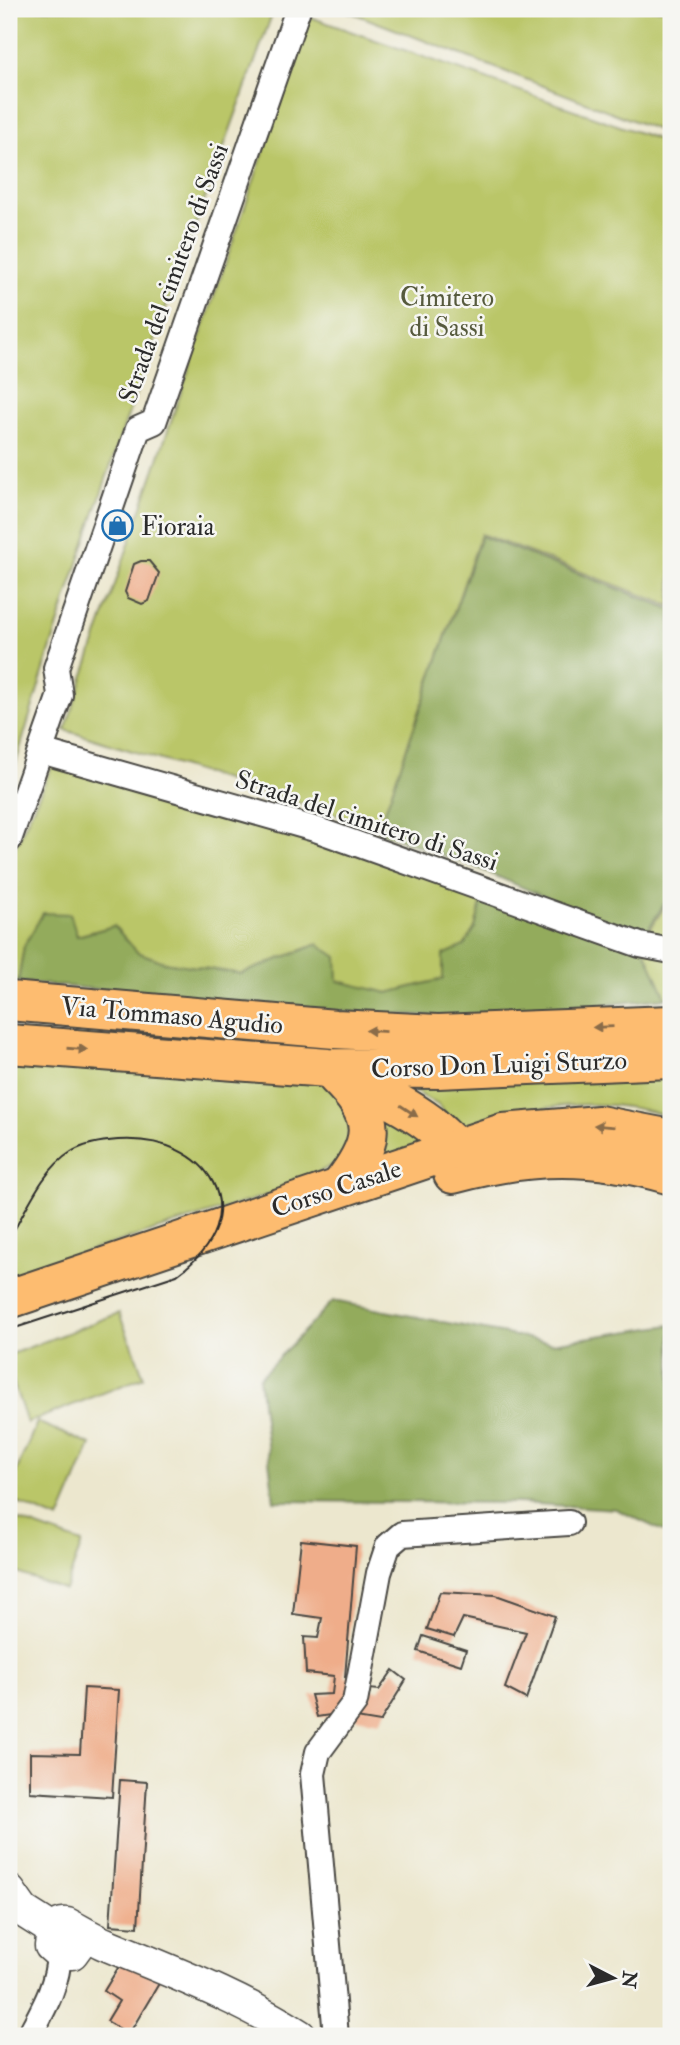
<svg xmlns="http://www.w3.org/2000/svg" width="680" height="2045" font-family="'IM FELL Double Pica',serif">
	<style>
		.green { fill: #bac668; stroke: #72784a; stroke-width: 2 }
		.forest { fill: #93ab5c; stroke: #5f6b44; stroke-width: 2 }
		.building { fill: #efad8a }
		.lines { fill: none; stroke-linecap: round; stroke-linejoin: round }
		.minor-casing { stroke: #484743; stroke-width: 28 }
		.tertiary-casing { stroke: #484743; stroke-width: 35 }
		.primary-casing { stroke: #484743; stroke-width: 42 }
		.minor { stroke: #fff; stroke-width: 24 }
		.tertiary { stroke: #fff; stroke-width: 32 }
		.primary { stroke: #fdbc70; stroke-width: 38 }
		.tram { stroke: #2b2b2b; stroke-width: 2 }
		.oneway { fill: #8a6c4a }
		.labels { text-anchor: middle; stroke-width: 5; stroke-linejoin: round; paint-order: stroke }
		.street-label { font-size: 26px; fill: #2b2b2b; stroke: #f6f6f2 }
		.park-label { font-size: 26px; fill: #565a3d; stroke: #f6f6f2 }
		.poi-label { font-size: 26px; fill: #2b2b2b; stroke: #f6f6f2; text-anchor: start }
	</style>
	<rect width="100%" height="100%" fill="#f6f6f2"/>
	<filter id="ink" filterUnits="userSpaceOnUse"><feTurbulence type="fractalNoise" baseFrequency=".0143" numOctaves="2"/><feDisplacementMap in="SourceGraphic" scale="14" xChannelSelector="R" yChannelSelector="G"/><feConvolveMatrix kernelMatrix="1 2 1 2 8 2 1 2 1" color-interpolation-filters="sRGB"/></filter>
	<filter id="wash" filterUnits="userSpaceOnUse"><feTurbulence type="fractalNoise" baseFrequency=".00686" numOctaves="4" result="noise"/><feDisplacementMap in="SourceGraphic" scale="28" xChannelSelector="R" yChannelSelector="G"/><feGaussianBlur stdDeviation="1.57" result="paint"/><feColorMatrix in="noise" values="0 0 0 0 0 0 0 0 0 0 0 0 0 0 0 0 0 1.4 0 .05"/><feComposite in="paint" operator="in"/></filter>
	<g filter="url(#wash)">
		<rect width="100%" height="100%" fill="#ece7ce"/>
		<g class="green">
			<path d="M9 9H274C181 266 84 524 9 787Z"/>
			<polygon points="342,9 671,9 671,135"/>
			<polygon points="310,17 671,144 671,606 481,534 379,828 65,730"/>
			<polygon points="54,762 484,893 475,928 444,979 388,993 338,981 318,944 241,974 164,962 137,952 114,926 77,936 70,914 24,946 18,982 9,981 9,860"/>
			<polygon points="671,897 671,998 666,998 641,943"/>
			<polygon points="9,1055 322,1081 352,1103 346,1158 287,1189 9,1276"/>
			<path d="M671 1075V1118C604 1093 524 1106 459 1131L438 1105 404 1085Z"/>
			<polygon points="378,1110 435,1143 370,1163"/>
			<polygon points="119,1313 144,1377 27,1423 9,1370 9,1355"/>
			<polygon points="37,1422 91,1445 59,1520 9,1499 9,1489"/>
			<polygon points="9,1517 82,1543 65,1590 9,1570"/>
		</g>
		<g class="forest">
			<polygon points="481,536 671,609 671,893 642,939 475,867 378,831"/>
			<polygon points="484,893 644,948 666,998 486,1018 348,1012 18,982 24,946 43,913 70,914 77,936 114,926 137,952 164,962 241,974 318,944 337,957 338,981 388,993 443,979 443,955 464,946 475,928"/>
			<polygon points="333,1301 552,1343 671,1325 671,1535 616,1509 520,1503 274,1501 259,1378"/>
		</g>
		<g id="blocks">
			<g class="building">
				<polygon points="141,561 149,561 159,573 149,601 142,604 128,598 125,592 134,564"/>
				<polygon points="301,1540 356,1546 345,1677 357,1678 343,1713 317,1717 311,1695 332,1694 334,1676 306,1673 304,1637 318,1638 322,1618 293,1614"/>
				<polygon points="440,1592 496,1595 555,1616 526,1699 505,1688 526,1632 463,1618 454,1637 427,1629"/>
				<polygon points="423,1636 466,1650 461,1665 418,1651"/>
				<polygon points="393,1670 406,1680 380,1722 356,1718 360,1688 379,1690"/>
				<polygon points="84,1688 119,1690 112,1797 30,1792 30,1753 80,1754"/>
				<polygon points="120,1780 147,1782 138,1927 110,1925"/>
				<polygon points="124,1958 161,1980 129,2034 107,2021 119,2001 104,1991"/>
			</g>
		</g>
	</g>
	<g filter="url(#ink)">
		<use href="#blocks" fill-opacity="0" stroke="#484743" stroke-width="2"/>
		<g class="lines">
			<defs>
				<g id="minor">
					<polyline points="41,751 318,830 640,945 671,951"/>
					<polyline points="9,840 60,695 56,668 138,429 154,422 298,9"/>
					<path d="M29 2036C44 2008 58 1985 59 1953"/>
					<polyline points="336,2036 313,1774 318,1752 355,1702 379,1573 388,1546 402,1534 569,1523"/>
				</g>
				<g id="tertiary">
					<polyline points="9,1891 23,1911 53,1930"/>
					<path d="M79 1933 80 1942 72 1953H59L51 1946 53 1930C57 1926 61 1923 67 1924 70 1925 97 1941 105 1944 172 1972 239 1997 300 2036"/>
				</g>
				<g id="primary">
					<polyline points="9,1001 335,1029 438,1034 671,1025"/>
					<polyline points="9,1044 328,1068 438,1069 671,1059"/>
					<path d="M333 1070C365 1087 401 1102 430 1124 448 1139 451 1147 474 1157"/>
					<path d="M337 1077C379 1118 376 1141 340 1187"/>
					<path d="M453 1174C531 1153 594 1152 671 1175"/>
					<polyline points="9,1299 503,1133 599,1125 671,1139"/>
				</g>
			</defs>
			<use href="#minor" class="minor-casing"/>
			<use href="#tertiary" class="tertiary-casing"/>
			<use href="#primary" class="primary-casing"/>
			<use href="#minor" class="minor"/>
			<use href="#tertiary" class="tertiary"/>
			<use href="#primary" class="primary"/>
			<path class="tram" d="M9 1239C26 1211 42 1170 71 1152 84 1144 103 1141 118 1140 210 1134 260 1215 177 1275L9 1330"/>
		</g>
		<defs><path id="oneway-solid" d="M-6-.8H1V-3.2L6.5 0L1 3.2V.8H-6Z" transform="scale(1.75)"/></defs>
		<g class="oneway">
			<use href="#oneway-solid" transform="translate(603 1027) rotate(178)"/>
			<use href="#oneway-solid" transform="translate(376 1031) rotate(-177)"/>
			<use href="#oneway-solid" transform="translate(77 1049) rotate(4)"/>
			<use href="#oneway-solid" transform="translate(409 1111) rotate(33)"/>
			<use href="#oneway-solid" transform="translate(604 1126) rotate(-175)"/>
		</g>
	</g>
	<defs>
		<symbol id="shop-ring" viewBox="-11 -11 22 22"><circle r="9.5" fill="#f6f6f2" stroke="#1f6fb2" stroke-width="1.5"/><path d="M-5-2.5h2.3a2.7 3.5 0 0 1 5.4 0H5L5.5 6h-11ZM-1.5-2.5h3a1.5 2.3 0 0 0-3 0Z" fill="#1f6fb2"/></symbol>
	</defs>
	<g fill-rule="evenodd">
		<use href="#shop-ring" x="100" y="508" width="35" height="35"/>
	</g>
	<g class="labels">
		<g class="street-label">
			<text transform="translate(173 273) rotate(-70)" y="9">Strada del cimitero di Sassi</text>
			<text transform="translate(367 820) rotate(18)" y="9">Strada del cimitero di Sassi</text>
			<text transform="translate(172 1015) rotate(5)" y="9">Via Tommaso Agudio</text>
			<text transform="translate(499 1064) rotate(-2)" y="9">Corso Don Luigi Sturzo</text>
			<text transform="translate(336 1188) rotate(-18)" y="9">Corso Casale</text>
		</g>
		<g class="park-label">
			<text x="447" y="306">Cimitero<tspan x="447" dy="30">di Sassi</tspan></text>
		</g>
		<g class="poi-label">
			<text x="141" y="535">Fioraia</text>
		</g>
	</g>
	<rect width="680" height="2045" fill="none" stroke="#f6f6f2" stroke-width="35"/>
	<g transform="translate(613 1978) rotate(96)" stroke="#f6f6f2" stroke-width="5" paint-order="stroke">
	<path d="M0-5L12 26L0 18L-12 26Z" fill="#2b2b2b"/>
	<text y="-10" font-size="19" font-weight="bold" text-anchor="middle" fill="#2b2b2b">N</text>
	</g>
</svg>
